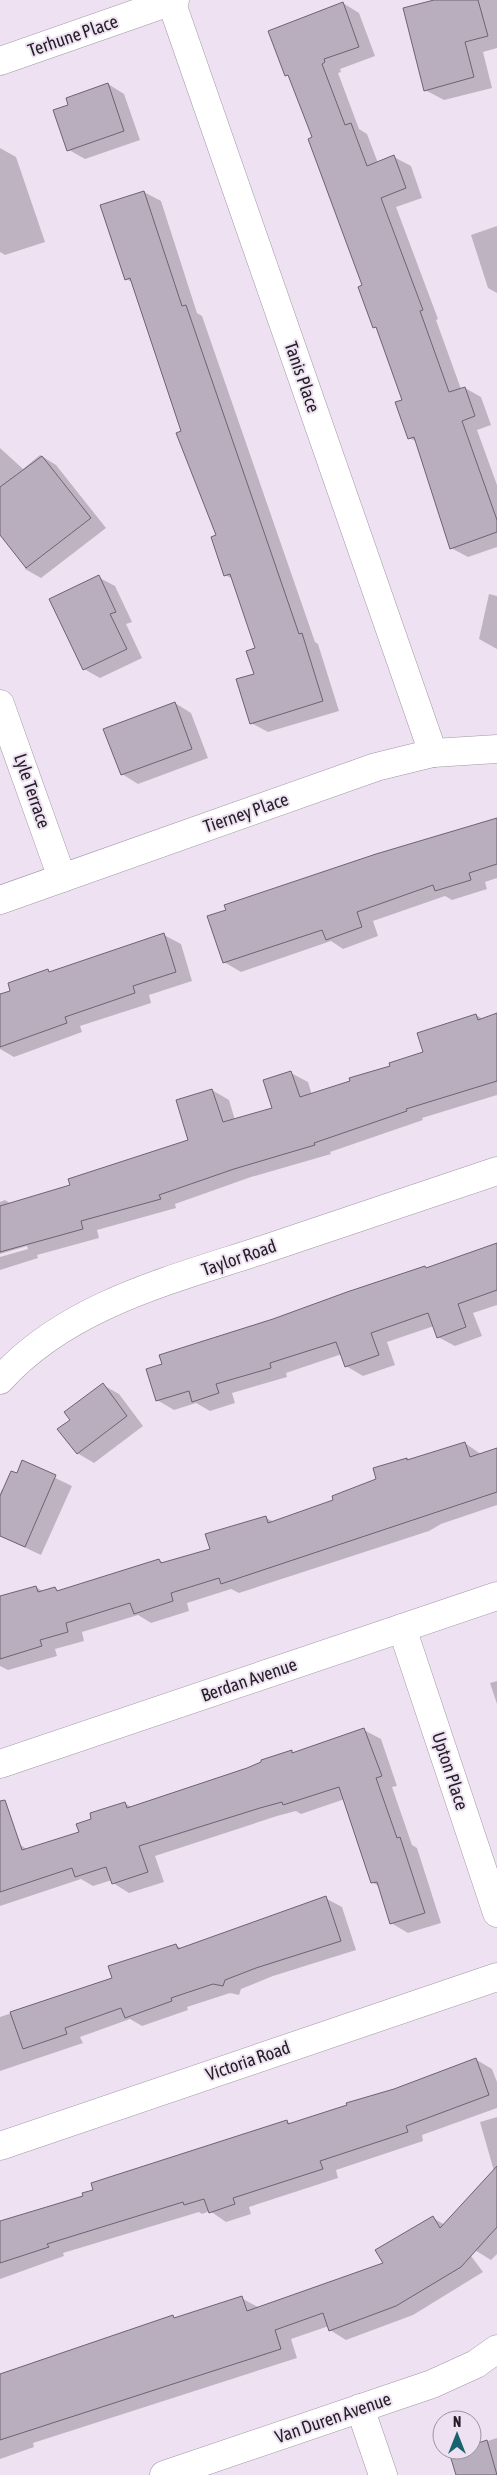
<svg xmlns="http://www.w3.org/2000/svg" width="497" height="2475" font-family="'Asap Condensed',sans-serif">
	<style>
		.shadow { fill: #0003 }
		.building { fill: #b9aebd; stroke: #6e6371 }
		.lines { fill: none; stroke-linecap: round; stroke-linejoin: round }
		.street-casing { stroke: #a196a5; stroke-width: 29 }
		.street { stroke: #fff; stroke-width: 28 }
		.labels { text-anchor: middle; stroke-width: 4; stroke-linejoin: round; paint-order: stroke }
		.street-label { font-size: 18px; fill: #242026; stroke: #eee2f2 }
	</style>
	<rect width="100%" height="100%" fill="#eee2f2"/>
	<g class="shadow">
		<polygon points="439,0 497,0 497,48 483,52 492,88 444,100 425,90"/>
		<polygon points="343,3 359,13 375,56 340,69 341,72 338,73 359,129 367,134 378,163 394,157 411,166 422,198 396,207 438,319 436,320 461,389 465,388 481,397 491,425 477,430 497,485 497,547 468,557 451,548 417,442 409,438 403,401 378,329 374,327 364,286 314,138 291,78 286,75"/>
		<polygon points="108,84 124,94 140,140 85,159 69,150"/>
		<polygon points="0,148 16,157 45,242 5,255 0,252"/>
		<polygon points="144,192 161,201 197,313 202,316 315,642 318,644 339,711 268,732 251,723 257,649 233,579 225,575 218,536 134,283 126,279"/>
		<polygon points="497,226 497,293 488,288 471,235"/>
		<polygon points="0,448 23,469 40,455 56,465 106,528 41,578 25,569 25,565 0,533"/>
		<polygon points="98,577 115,586 132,622 126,624 142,658 100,678 84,669"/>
		<polygon points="489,594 497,596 497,649 479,639"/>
		<polygon points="175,703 191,713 208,758 138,784 122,774"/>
		<polygon points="497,822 497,878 485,882 487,889 452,900 445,896 373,921 378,936 343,949 331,941 241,972 224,962"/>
		<polygon points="164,935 181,944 192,981 149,995 151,1003 80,1026 82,1032 14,1057 0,1049 0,996 48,970 51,973"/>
		<polygon points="497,1014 497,1095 422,1118 423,1120 330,1152 331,1154 251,1177 175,1204 176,1208 97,1230 99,1238 37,1255 38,1258 0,1270 0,1257 28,1249 27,1246 0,1254 0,1202 5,1200 11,1204 72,1186 189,1140 212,1090 229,1100 235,1120 274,1108 291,1073 308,1082 312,1095 425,1053 476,1015 483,1019"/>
		<polygon points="497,1244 497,1305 473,1313 482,1336 455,1346 438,1337 434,1326 387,1342 395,1365 363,1376 346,1366 342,1354 286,1373 287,1377 232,1393 235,1403 210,1411 196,1403 174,1410 157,1400 273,1321"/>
		<polygon points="103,1385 119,1394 143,1426 94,1463 77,1453 71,1420"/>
		<polygon points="465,1443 482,1455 497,1450 497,1505 441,1524 429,1531 239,1593 231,1589 187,1603 189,1611 151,1623 138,1615 82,1632 84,1641 55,1649 57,1656 8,1670 0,1666 0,1598 36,1587 44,1592 55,1589 60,1591 159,1560 165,1564 211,1550 266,1518 274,1522 335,1501 378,1480 406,1459 410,1461"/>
		<polygon points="22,1462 72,1486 41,1555 0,1536 0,1494 2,1489 4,1489 17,1475"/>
		<polygon points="497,1681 497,1704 490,1683"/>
		<polygon points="364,1730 381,1739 397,1786 392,1787 412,1845 417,1848 441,1923 408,1933 391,1923 380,1887 372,1882 345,1799 301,1814 296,1811 277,1816 155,1856 164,1882 129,1893 113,1883 112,1880 93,1886 81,1879 0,1906 0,1851 19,1844 28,1850 80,1833 93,1819 125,1803 131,1807 247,1769 291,1752 294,1753"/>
		<polygon points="325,1898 342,1907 356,1950 273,1976 241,1989 239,1995 230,1993 187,2007 188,2010 142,2026 130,2019 80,2037 83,2043 0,2071 0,2017 113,1979 176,1945 182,1949"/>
		<polygon points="475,2059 492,2069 497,2082 497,2108 422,2135 423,2141 336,2170 338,2178 249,2207 251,2214 226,2222 210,2211 202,2214 199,2212 63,2253 64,2256 0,2279 0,2221 85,2197 287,2121 291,2124 394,2090"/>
		<polygon points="497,2117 497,2254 491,2260 460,2241 483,2272 413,2315 346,2340 330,2330 329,2326 291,2339 297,2358 33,2443 34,2447 0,2459 0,2374 173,2317 177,2319 241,2298 258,2307 385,2264 433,2218 445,2225 494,2171 480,2122"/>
		<polygon points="497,2438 497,2475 458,2475 451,2452 472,2450 472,2446"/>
	</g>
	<g class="building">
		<polygon points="434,0 478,0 488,36 465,42 474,77 424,91 403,8"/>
		<polygon points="343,2 359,47 324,59 325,62 322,64 345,125 351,123 367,166 394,155 406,188 381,198 423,310 420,311 449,392 465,387 475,416 462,421 497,520 497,532 450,549 414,437 408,439 395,402 402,400 376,327 373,328 358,287 362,285 308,139 312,137 288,75 285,76 268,31"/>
		<polygon points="108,83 124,131 67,151 53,110 68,105 66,98"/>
		<polygon points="144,191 182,306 186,305 299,634 302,633 323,701 250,724 236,679 254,674 246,651 255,648 230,574 224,576 211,537 216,535 176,433 181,431 130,278 125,280 100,205"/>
		<polygon points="42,456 91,518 26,568 0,535 0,487"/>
		<polygon points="99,575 116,612 110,614 127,649 83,670 49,599"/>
		<polygon points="175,702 192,749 121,775 103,729"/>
		<polygon points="497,818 497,864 469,873 471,880 435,891 433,885 357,912 362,927 326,940 322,930 223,963 207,916 226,910 224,905 376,854"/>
		<polygon points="164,933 176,972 133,986 135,993 65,1017 67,1023 0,1047 0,994 10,991 8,983 48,969 49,972"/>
		<polygon points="497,1013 497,1081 406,1109 407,1111 314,1143 315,1145 234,1169 159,1195 161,1199 81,1221 83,1229 0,1252 0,1206 70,1185 68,1179 188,1140 176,1100 212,1089 223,1122 272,1108 263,1080 291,1071 300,1097 350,1081 349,1078 390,1066 389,1063 423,1052 417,1033 476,1014 478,1020"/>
		<polygon points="497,1243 497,1290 458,1304 466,1327 437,1338 428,1313 371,1333 379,1355 345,1367 336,1342 270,1363 271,1368 216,1384 219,1393 192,1402 189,1391 156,1401 146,1369 162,1364 159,1355 273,1319 347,1292 425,1266 426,1268"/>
		<polygon points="103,1383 127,1416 77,1454 57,1429 70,1420 64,1412"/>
		<polygon points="465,1442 470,1457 497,1448 497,1492 221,1584 219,1578 171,1593 173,1601 134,1614 130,1603 66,1623 68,1632 40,1640 42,1646 0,1659 0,1596 36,1586 38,1592 55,1587 57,1591 159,1559 161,1563 210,1549 205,1534 266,1516 268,1523 333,1500 332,1496 376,1479 373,1468 407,1458 407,1460"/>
		<polygon points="22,1460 56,1475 25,1547 0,1536 0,1496 11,1471 17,1473"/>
		<polygon points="364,1728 382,1776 376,1778 397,1838 400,1837 425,1913 390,1924 377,1882 371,1883 339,1787 283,1805 282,1802 260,1808 139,1846 148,1872 112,1884 106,1867 75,1877 72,1868 0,1892 0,1801 5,1800 22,1850 79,1832 76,1824 91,1819 90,1813 125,1802 127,1808 247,1768 261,1762 261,1760 292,1750 292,1753"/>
		<polygon points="326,1896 341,1941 256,1968 225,1980 223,1986 213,1984 171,1998 172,2001 125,2018 121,2008 65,2028 67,2034 23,2049 10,2012 112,1978 108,1966 176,1944 178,1949"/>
		<polygon points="476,2058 489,2095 406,2126 408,2132 320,2161 323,2169 233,2198 235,2204 209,2213 204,2199 184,2205 183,2202 47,2244 49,2247 0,2263 0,2221 83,2196 82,2193 93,2190 91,2183 287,2120 288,2124 347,2105 346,2103 394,2089"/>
		<polygon points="497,2166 497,2227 461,2267 396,2306 329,2331 323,2313 275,2330 281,2349 0,2440 0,2374 173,2315 174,2318 242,2296 247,2311 383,2263 375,2250 433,2216 440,2228"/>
		<polygon points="487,2440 497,2475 456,2475 449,2452 472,2450 472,2445"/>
	</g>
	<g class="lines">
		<defs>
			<g id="street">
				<polyline points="171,1 433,753"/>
				<polyline points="0,61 175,0"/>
				<polyline points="0,704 62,878"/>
				<polyline points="0,900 376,767 433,753 497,749"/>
				<path d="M0 1380C68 1304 175 1279 268 1248 344 1222 421 1197 497 1171"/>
				<polyline points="402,1628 497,1913"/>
				<polyline points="0,1764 497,1596"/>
				<polyline points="0,2146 497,1977"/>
				<polyline points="360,2408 383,2475"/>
				<polyline points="164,2475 432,2384 476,2364 497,2349"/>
			</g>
		</defs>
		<use href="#street" class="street-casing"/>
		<use href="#street" class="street"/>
	</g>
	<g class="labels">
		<g class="street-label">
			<text transform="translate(73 36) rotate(-19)" y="6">Terhune Place</text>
			<text transform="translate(302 377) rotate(71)" y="6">Tanis Place</text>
			<text transform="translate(32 791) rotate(71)" y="6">Lyle Terrace</text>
			<text transform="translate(246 813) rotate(-19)" y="6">Tierney Place</text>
			<text transform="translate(239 1258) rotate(-19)" y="6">Taylor Road</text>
			<text transform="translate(249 1680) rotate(-19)" y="6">Berdan Avenue</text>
			<text transform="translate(450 1771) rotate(72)" y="6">Upton Place</text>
			<text transform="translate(248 2061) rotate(-19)" y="6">Victoria Road</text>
			<text transform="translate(333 2418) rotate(-19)" y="6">Van Duren Avenue</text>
		</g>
	</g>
	<g transform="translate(457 2435)"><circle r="24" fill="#eee2f2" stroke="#9d94a0"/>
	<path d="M0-4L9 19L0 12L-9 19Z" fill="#196370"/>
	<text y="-8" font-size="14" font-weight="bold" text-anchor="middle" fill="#242026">N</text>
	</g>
</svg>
